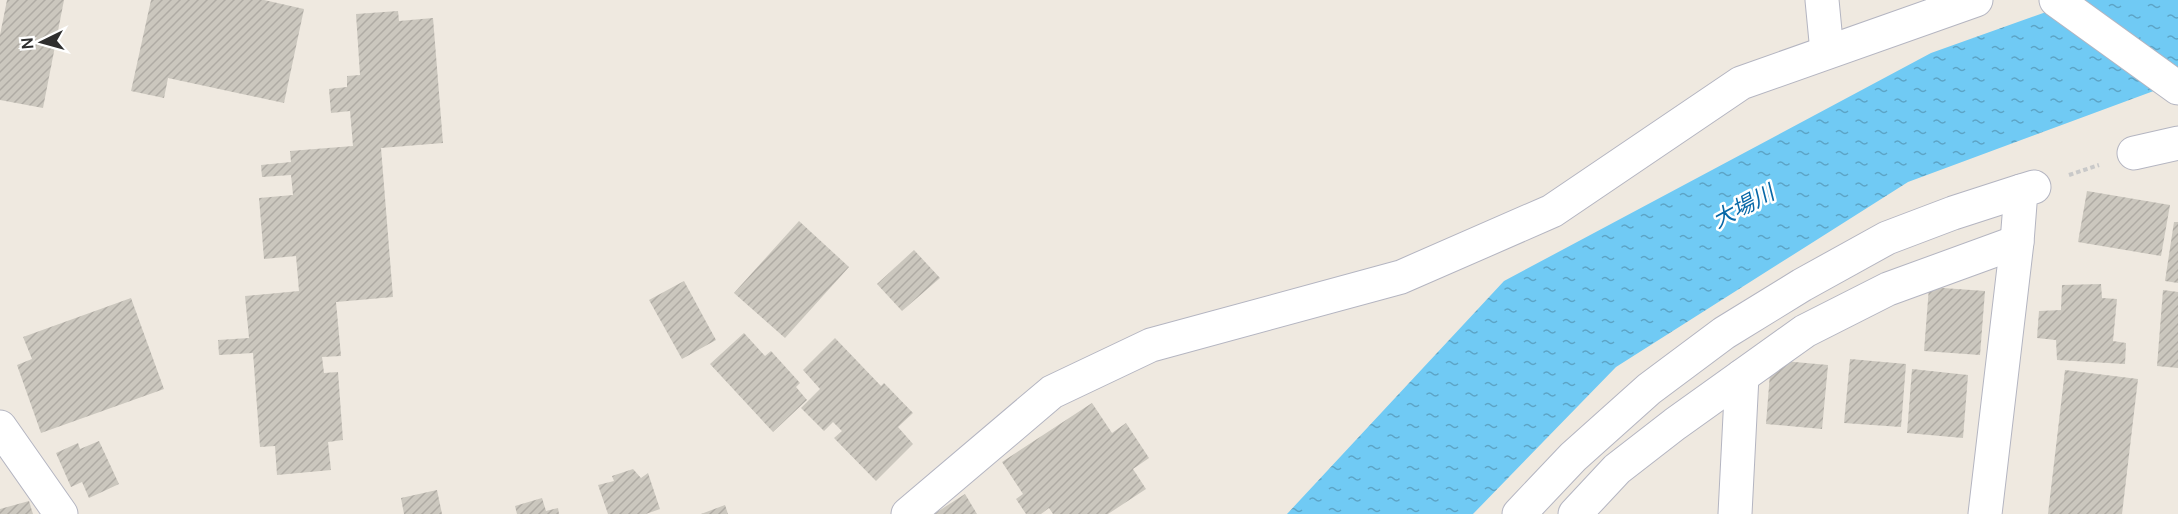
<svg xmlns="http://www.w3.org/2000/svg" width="2178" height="514" font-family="Manrope,'Noto Sans JP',sans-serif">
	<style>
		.water { fill: url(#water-ripples) }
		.building { fill: url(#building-hatch) }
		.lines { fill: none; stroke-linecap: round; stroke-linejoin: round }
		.minor-casing { stroke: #b4b5c1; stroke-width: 35 }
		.path { stroke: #c9c9c9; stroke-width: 4; stroke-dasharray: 4.5 3; stroke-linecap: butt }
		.minor { stroke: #fff; stroke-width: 33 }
		.labels { text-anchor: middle; stroke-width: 5; stroke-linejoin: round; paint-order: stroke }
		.water-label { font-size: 22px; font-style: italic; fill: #0868a7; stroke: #fff }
	</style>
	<defs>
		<pattern id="water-ripples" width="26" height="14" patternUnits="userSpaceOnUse" patternTransform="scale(1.5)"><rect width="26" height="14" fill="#70caf4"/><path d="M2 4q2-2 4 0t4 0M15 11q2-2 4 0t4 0" fill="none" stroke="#5ca4c6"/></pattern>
		<pattern id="building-hatch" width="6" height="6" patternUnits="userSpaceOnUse" patternTransform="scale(1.5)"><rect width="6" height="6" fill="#cbc7be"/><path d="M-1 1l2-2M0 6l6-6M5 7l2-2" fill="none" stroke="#afaba4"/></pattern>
	</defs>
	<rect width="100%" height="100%" fill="#efe9e0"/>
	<polygon class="water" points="2080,0 2178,0 2178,82 1908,182 1616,367 1473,514 1287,514 1504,281 1931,53"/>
	<g class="building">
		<polygon points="7,0 64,0 43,108 0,100 0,35"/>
		<polygon points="151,0 264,0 304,9 284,103 168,78 164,98 131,91"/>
		<polygon points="398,11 399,21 433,18 443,143 381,148 393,297 336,302 341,356 322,357 324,373 338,372 343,440 328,442 331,470 277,475 275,446 260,447 253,353 219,355 218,340 249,338 245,296 299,291 296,256 264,259 259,198 293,195 291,175 262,177 261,165 291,162 290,151 353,146 350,111 331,113 329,89 347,87 347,76 360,75 356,14"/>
		<polygon points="2087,191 2170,205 2161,256 2078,242"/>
		<polygon points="799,221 849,267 785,338 734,293"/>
		<polygon points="2174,222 2178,222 2178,283 2165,281"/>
		<polygon points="914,250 940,278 902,311 877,284"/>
		<polygon points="684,281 716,340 682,359 649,300"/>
		<polygon points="2101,284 2102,298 2117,299 2113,341 2126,343 2125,364 2057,360 2056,340 2037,338 2039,311 2061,310 2062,285"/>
		<polygon points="1929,287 1985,291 1980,355 1924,351"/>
		<polygon points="2163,290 2178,292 2178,368 2157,366"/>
		<polygon points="131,298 164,389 41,433 17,365 32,359 23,337"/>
		<polygon points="744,333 765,356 771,351 800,383 796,387 807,400 773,432 710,364"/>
		<polygon points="835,338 881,386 884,383 913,413 898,427 913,444 876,481 834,438 842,431 833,422 824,431 801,408 820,389 803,370"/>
		<polygon points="1850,359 1906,364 1901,427 1844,423"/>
		<polygon points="1771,360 1828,365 1822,429 1766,424"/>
		<polygon points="1912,369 1968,375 1963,438 1907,433"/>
		<polygon points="2065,370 2138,379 2122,514 2048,514"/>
		<polygon points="1092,403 1112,433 1126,423 1149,458 1133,469 1146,489 1108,514 1053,514 1049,508 1041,514 1026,514 1016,499 1023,494 1002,462"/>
		<polygon points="99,441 119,484 89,498 82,482 71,487 56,453 78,443 80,449"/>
		<polygon points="633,469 641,478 648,473 660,509 646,514 608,514 598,485 614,481 612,476"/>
		<polygon points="437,490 442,514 404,514 401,498"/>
		<polygon points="965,494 977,514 934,514"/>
		<polygon points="542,498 546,511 558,508 559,514 517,514 515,506"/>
		<polygon points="29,501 33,514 0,514 0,509"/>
		<polygon points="725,505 728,514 701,514"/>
	</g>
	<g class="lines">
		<defs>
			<g id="minor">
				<polyline points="1822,0 1827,52"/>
				<polyline points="2056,0 2178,88"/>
				<polyline points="2134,153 2178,143"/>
				<polyline points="0,427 61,514"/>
				<polyline points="908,514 1052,392 1151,345 1401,277 1552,211 1741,83 1976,0"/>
				<polyline points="1519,514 1573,457 1649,389 1724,333 1802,285 1887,238 1953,213 2021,191"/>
				<polyline points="1575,514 1617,469 1675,424 1805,331 1888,289 2017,242"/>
				<polyline points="1735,514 1742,376"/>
				<polyline points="1985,514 2017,242 2021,191 2034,187"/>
			</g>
		</defs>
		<use href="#minor" class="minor-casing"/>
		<polyline class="path" points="2069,175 2099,165"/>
		<use href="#minor" class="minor"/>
	</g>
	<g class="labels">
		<g class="water-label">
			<text transform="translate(1743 206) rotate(-28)" y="8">大場川</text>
		</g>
	</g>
	<g transform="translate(42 42) rotate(265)" stroke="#ffffff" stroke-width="4.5" paint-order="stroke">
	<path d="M0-4.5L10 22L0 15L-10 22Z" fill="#2e2e2e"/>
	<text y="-9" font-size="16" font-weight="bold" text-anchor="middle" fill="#2e2e2e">N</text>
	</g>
</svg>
